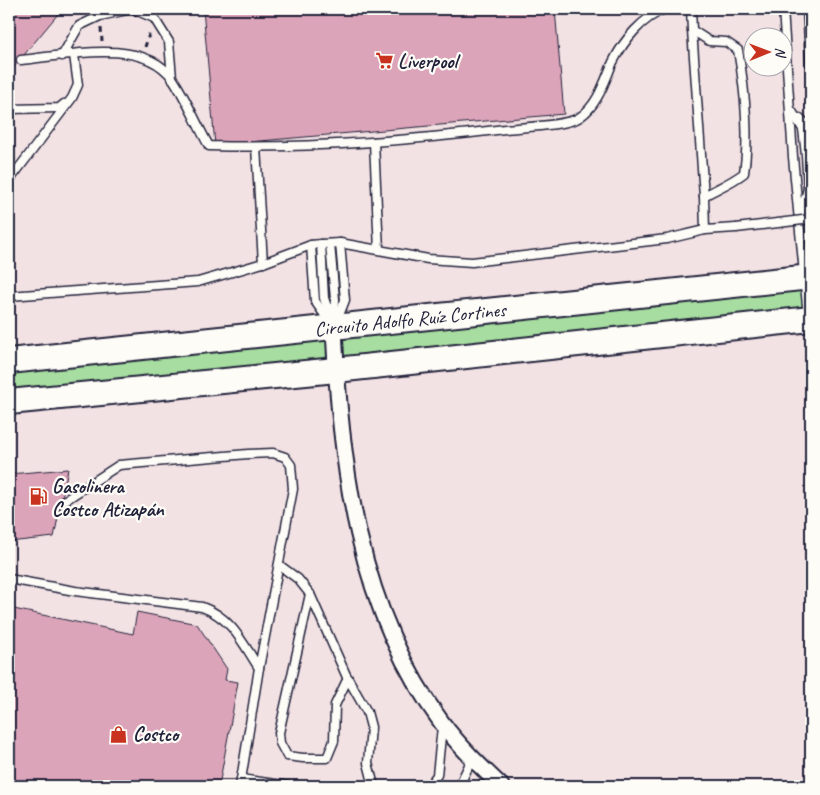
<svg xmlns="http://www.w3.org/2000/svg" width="820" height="795" font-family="Caveat,sans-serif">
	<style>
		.green { fill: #a7dda0; stroke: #64806e }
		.building { fill: #dca4b9; stroke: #22223b }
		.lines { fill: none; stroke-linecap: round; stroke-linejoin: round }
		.lane-casing { stroke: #22223b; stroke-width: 11 }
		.street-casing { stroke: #22223b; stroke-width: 19 }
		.primary-casing { stroke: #22223b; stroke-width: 28 }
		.path { stroke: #22223b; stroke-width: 3; stroke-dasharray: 5 4; stroke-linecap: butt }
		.lane { stroke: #fdfcf7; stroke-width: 8 }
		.street { stroke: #fdfcf7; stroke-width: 15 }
		.primary { stroke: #fdfcf7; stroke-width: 24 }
		.lane-bridge-casing { stroke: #22223b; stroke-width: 11; stroke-linecap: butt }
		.lane-bridge { stroke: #fdfcf7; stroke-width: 8 }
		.labels { text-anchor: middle; stroke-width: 4.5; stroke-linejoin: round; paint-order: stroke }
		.poi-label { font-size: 20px; font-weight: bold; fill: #22223b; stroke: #fdfcf7; text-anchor: start }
		.street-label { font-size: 20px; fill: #22223b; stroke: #fdfcf7 }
	</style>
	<rect width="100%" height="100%" fill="#f3e2e4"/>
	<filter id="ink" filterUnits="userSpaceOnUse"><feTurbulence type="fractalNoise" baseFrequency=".02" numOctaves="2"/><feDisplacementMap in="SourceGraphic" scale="10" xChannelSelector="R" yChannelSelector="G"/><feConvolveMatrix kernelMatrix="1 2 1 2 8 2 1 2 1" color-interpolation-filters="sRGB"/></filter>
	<g filter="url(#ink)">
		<polygon class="green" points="804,278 808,319 9,402 9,361"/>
		<g class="building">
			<polygon points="9,9 109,9 58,14 9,73"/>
			<polygon points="203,9 555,9 564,114 215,145"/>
			<polygon points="68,469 54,537 9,542 9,474"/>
			<polygon points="9,608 133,634 137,612 197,624 227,669 225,680 238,682 219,786 9,786"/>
		</g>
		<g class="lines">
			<defs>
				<g id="lane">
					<polyline points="133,9 154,18 169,42 172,78"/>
					<path d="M691 9 692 30 709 41 726 42 738 50C745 90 750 133 744 173 731 183 718 188 704 196L705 230"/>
					<polyline points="783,9 793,157 808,316"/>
					<polyline points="807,9 811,75"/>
					<polyline points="692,30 704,196"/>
					<polyline points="62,56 79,26 100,16 132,9"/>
					<path d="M21 60C65 56 143 36 173 79 187 100 197 125 209 146 309 149 407 141 505 129 523 127 567 126 580 117 598 105 605 80 613 62 624 40 642 18 665 9"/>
					<polyline points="9,109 59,108 64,104"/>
					<polyline points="791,110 803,129 806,155 808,189 800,216"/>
					<polyline points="800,118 811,129"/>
					<polyline points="374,142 379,250"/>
					<polyline points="256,147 263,263"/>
					<polyline points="9,181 72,98 78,85 74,55"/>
					<polyline points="321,244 324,298 331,319"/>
					<polyline points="330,244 335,299 334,321"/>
					<polyline points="311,245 315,301 331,324"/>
					<polyline points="9,296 198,282 263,263 311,245 321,244 340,243 428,259 472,262 667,239 705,230 736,228"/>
					<polyline points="336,323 345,300 340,243"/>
					<polyline points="61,503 119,465 248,454 273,453 285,457 291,465 293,489 259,668"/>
					<polyline points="279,565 298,579 310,594 346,675 367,712 371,727 368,763 374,786"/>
					<path d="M9 579 75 591 202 607C232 618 242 642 259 668L240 786"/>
					<polyline points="310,594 279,733 280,743 287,756 303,758 327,758 334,741 335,705 348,678"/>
					<polyline points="241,779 289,786"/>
					<polyline points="429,786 437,775 442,727"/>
					<polyline points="459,786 472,759"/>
				</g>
				<path id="street" d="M334 328C340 464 358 610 442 723 459 746 480 766 501 786"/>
				<g id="primary">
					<polyline points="9,361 811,277"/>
					<polyline points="9,402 336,370 811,319"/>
				</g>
			</defs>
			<use href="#lane" class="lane-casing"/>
			<use href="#street" class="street-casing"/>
			<use href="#primary" class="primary-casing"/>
			<g class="path">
				<polyline points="101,28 102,41"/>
				<polyline points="145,47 150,31"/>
			</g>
			<use href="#lane" class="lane"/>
			<use href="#street" class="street"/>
			<use href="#primary" class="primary"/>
			<defs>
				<polyline id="lane-bridge" points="736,228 811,219"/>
			</defs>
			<use href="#lane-bridge" class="lane-bridge-casing"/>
			<use href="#lane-bridge" class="lane-bridge"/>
		</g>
	</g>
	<defs>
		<symbol id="supermarket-bare" viewBox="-9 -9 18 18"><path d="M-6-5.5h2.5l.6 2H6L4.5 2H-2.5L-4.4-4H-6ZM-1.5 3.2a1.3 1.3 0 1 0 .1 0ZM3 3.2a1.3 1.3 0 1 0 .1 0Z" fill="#c8321e" stroke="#fdfcf7" stroke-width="2.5" paint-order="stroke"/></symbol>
		<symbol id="fuel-bare" viewBox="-9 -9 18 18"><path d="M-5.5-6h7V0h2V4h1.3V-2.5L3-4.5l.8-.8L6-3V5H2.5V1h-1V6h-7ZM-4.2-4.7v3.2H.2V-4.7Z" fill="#c8321e" stroke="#fdfcf7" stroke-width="2.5" paint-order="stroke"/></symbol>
		<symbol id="shop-bare" viewBox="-9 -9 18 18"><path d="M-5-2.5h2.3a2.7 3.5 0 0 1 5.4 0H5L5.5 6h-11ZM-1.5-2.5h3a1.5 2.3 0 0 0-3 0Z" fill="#c8321e" stroke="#fdfcf7" stroke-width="2.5" paint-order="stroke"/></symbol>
	</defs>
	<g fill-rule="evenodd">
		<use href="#supermarket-bare" x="372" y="48" width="25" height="25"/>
		<use href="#fuel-bare" x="26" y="484" width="25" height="25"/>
		<use href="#shop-bare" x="106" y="722" width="25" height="25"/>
	</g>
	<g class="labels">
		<g class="poi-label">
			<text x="398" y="68">Liverpool</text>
			<text x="52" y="493">Gasolinera<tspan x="52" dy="23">Costco Atizapán</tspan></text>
			<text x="133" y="741">Costco</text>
		</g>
		<g class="street-label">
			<text transform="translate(410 319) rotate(-6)" y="7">Circuito Adolfo Ruíz Cortines</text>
		</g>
	</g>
	<rect width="820" height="795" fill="none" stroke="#fdfcf7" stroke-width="30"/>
	<rect x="15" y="15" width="790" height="765" fill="none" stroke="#22223b" stroke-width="2" filter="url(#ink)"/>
	<g transform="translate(768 52) rotate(89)"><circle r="24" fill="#fdfcf7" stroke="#a5a5ac"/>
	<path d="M0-4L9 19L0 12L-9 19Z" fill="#c8321e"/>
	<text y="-8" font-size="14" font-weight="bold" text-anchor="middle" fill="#22223b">N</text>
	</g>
</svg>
